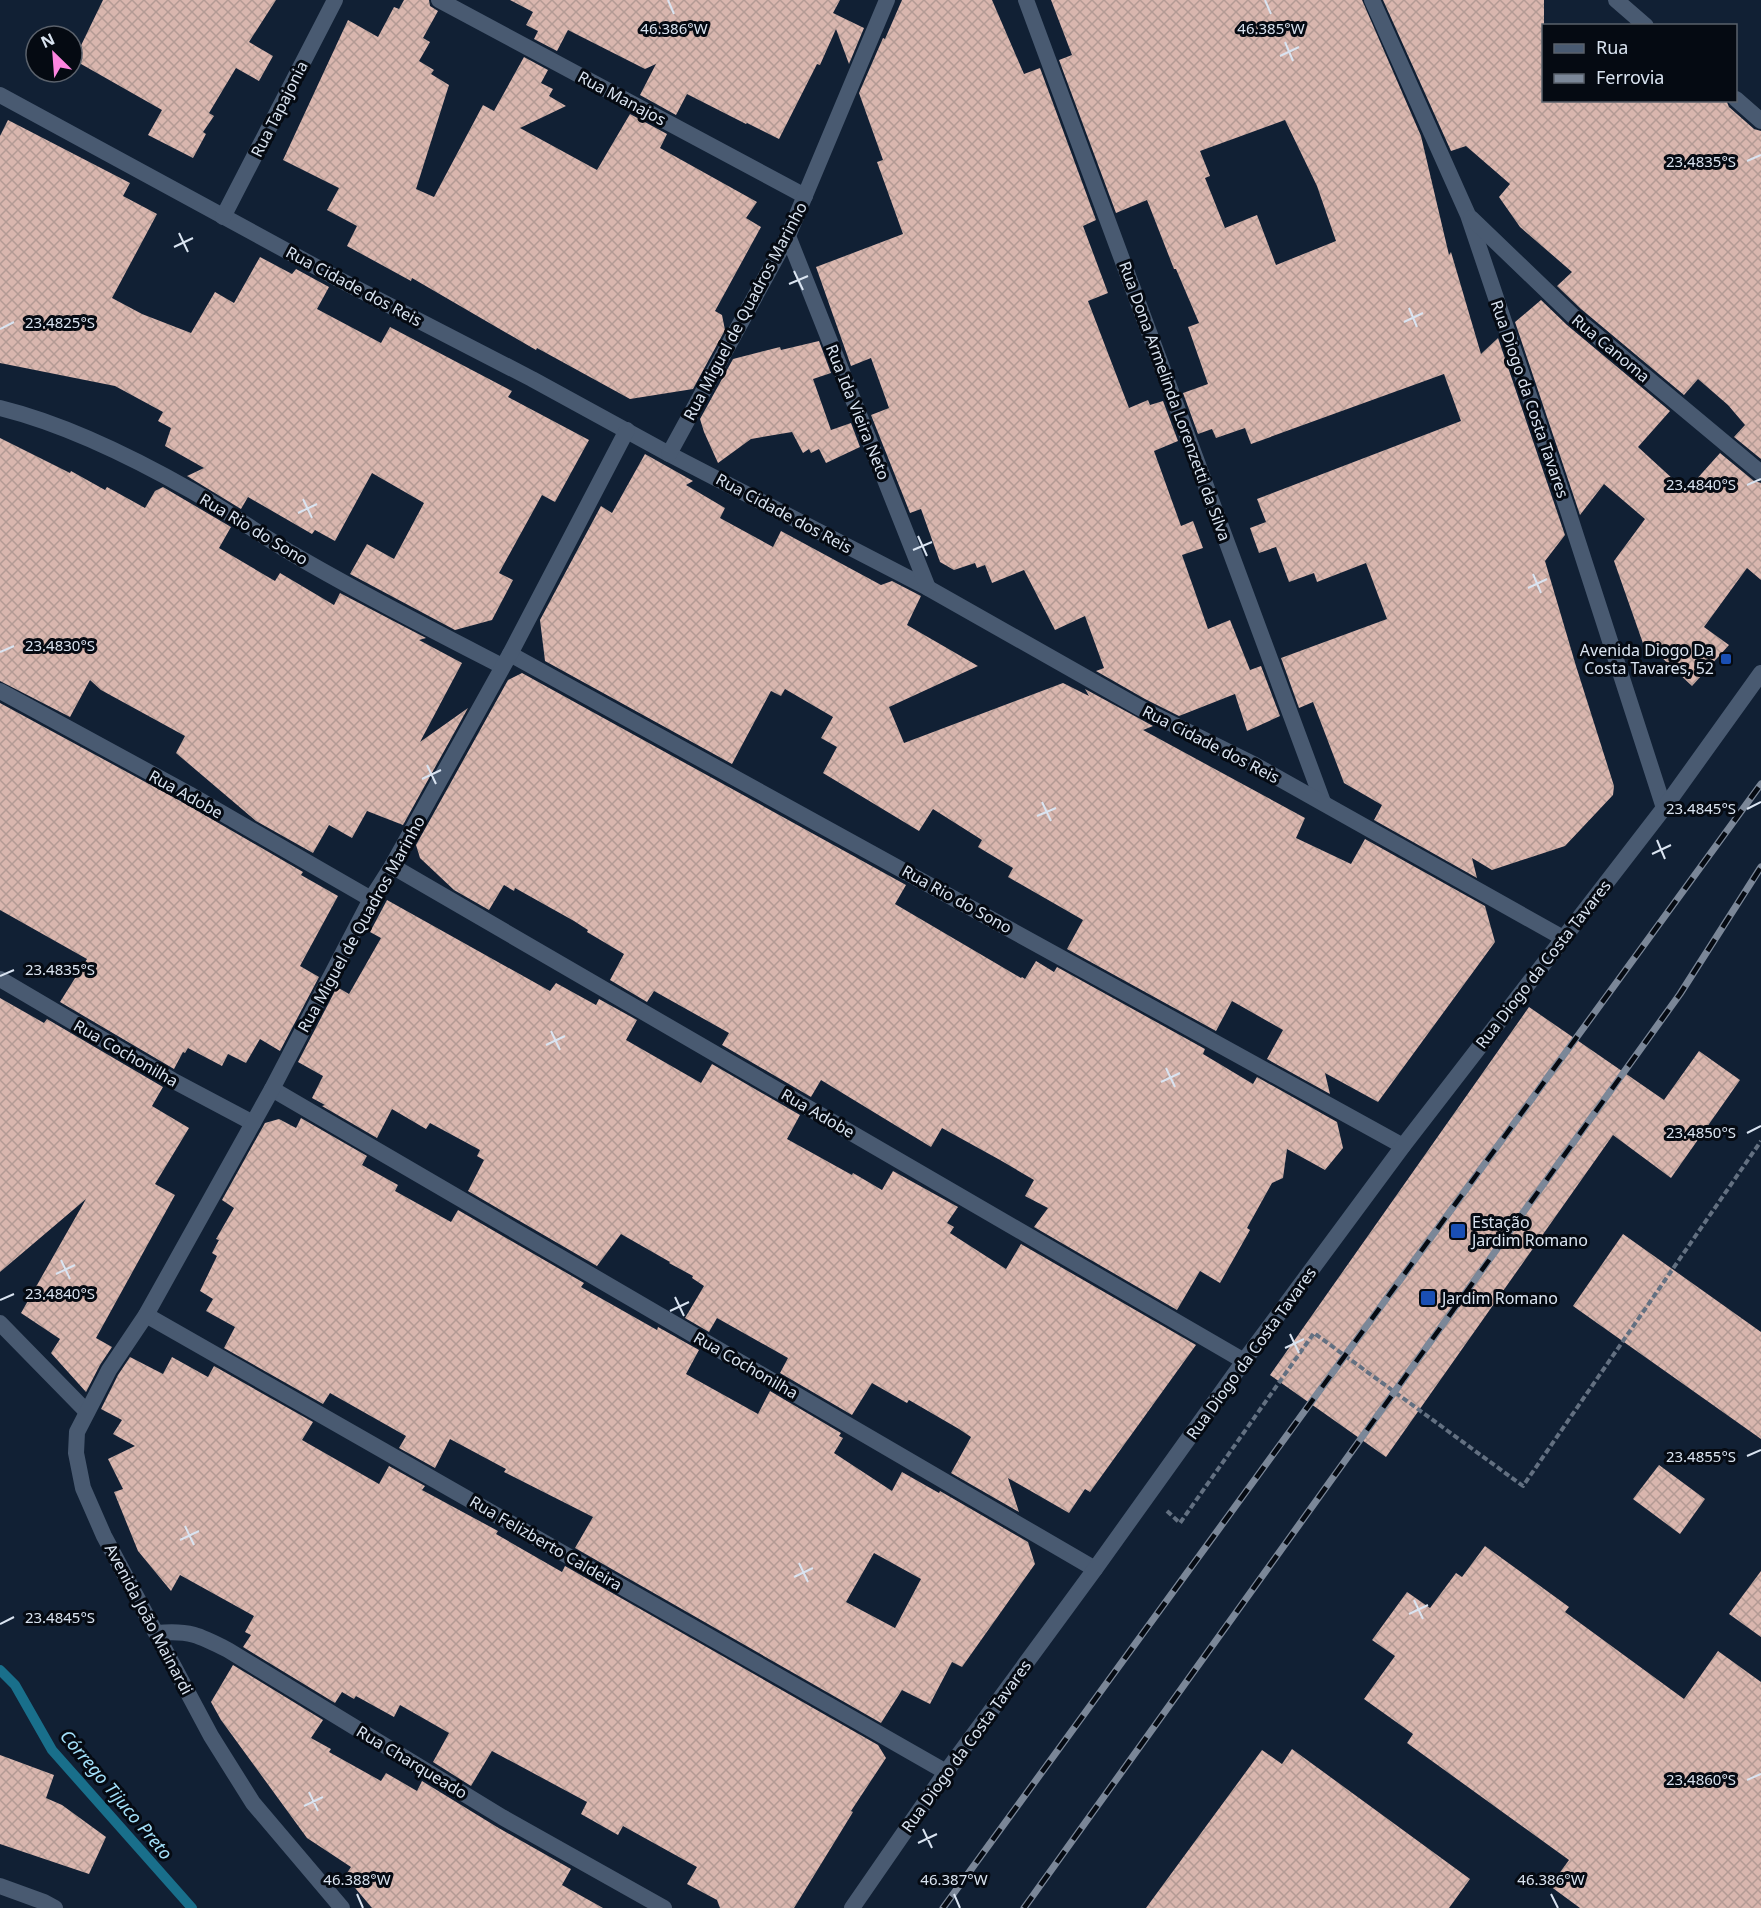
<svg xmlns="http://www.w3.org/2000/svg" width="1761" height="1908" font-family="'Noto Sans',sans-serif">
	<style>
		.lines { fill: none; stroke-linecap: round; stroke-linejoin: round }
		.stream { stroke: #196f8b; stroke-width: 10 }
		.building { fill: url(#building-cross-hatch); fill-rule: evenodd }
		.path { stroke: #637081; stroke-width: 4; stroke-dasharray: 6 3; stroke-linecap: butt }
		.minor { stroke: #495a71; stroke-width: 16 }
		.tertiary { stroke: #495a71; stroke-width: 16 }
		.rail-casing { stroke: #7b8798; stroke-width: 7 }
		.rail { stroke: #050a12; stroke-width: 4.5; stroke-dasharray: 14; stroke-linecap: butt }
		.ticks { fill: none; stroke: #dae4f1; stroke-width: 2 }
		.transit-dot { fill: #1a4fb4; stroke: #050a12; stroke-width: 2 }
		.labels { text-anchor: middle; stroke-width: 6; stroke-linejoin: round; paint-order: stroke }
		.street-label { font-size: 16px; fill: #dae4f1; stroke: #050a12 }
		.poi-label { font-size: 16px; fill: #dae4f1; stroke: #050a12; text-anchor: start }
		.water-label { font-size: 18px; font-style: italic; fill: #a4e1fb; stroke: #050a12 }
		.ticks-label { font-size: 15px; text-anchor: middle; fill: #dae4f1; stroke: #050a12; stroke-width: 6; stroke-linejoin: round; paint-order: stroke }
	</style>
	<defs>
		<pattern id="building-cross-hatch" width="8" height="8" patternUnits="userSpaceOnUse" patternTransform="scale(1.5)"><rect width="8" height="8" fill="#d9b6ae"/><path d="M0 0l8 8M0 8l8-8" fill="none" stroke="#b39a94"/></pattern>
	</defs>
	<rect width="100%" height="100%" fill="#112034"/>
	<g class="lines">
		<polyline class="stream" points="0,1670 15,1685 52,1750 192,1908"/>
	</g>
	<g class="building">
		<polygon points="103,0 276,0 249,42 273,56 259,81 236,68 209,113 214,116 203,132 206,134 193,158 148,135 162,110 74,60"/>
		<polygon points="404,0 429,0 430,6 438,11 423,38 430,42 419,61 434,70 431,74 449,85 416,189 434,197 483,105 494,111 524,57 548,70 541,83 553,89 549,96 566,106 520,128 597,170 630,114 667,134 660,148 757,202 746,218 761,227 715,311 722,315 725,330 693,389 630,399 537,348 536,350 412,278 411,281 347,246 357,226 327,210 339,188 283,160 348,20 378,37 394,7 399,9"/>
		<polygon points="510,0 840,0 833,13 864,28 849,64 836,29 820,65 817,64 779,139 747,123 746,124 687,94 676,115 640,95 656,64 645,69 568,30 557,51 534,39 538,31 526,25 533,12"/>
		<polygon points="902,0 992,0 1024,74 1040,68 1096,220 1083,226 1108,293 1088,301 1129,408 1148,400 1150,405 1163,401 1178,441 1154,451 1181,526 1193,521 1203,548 1182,555 1208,629 1230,620 1250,670 1261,666 1280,716 1247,731 1235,694 1179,716 1145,699 1096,671 1104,668 1085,616 1055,630 1024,570 992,583 985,565 977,568 975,563 954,570 940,562 921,509 910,513 871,415 889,408 871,358 851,366 816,267 903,234 877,162 883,160 859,93 883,38 885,39"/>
		<path d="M1051 0H1362L1421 136 1449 255 1451 252 1481 354 1498 338 1565 535 1545 561 1576 666 1614 786 1613 795 1565 846 1492 870 1472 858 1477 878 1374 820 1382 805 1344 783 1313 702 1299 708 1281 658 1387 619 1366 563 1317 582 1314 573 1289 582 1276 547 1259 553 1250 528 1266 522 1257 499 1461 421 1444 374 1251 444 1245 428 1216 438 1212 429 1198 434 1183 393 1208 384 1188 327 1199 323 1176 269H1174L1147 200 1116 213 1059 60 1072 55ZM1285 120 1317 186 1336 241 1276 265 1257 215 1225 228 1205 178 1210 176 1200 151Z"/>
		<polygon points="1383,0 1544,0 1544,100 1726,100 1729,107 1754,129 1761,131 1761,459 1734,437 1745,425 1728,405 1698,379 1684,395 1581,309 1557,286 1572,272 1520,227 1499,197 1510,184 1466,146 1451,151"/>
		<polygon points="8,120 130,183 123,196 157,214 112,298 142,314 191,333 215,292 234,303 260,257 292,274 296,269 329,287 317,309 381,343 390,327 512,391 508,397 589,440 555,502 542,495 499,573 513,580 492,620 455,630 350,574 367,544 394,559 424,503 372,473 335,541 315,530 312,534 248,497 241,509 187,476 204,468 165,446 171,428 158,421 163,412 115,386 0,363 0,136"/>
		<polygon points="1541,300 1567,325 1670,411 1638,447 1686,491 1720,453 1754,481 1761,483 1761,580 1747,568 1704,627 1729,645 1692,686 1658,654 1645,649 1614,561 1645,519 1604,484 1580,515 1515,322"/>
		<polygon points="819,341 831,373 813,379 831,430 851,423 860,447 826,463 819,449 811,453 809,449 803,453 792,432 751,439 718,463 704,432 700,419 733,359 780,347 781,350"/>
		<polygon points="0,438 70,473 71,471 105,490 107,487 145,508 155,491 163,487 231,527 219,548 275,581 280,573 334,605 340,593 426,638 419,640 462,663 420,742 468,708 403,825 367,811 352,838 329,825 313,853 256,821 176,753 185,736 101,690 90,680 70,717 0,681"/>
		<polygon points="645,454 693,481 686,485 725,508 720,518 773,547 781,531 881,585 892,581 921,596 907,625 978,666 889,707 904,743 1063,683 1089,696 1085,689 1153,726 1143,730 1305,818 1296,838 1351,864 1365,839 1485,906 1495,942 1378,1102 1325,1073 1330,1094 1267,1059 1283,1030 1232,1001 1216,1031 1067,949 1083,920 1008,877 1013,868 978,847 982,840 933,809 919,831 823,773 837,747 821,738 833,717 785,689 781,696 771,691 732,764 545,661 540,620 601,506 612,513"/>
		<polygon points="522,673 906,885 895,904 1021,978 1022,977 1025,979 1036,961 1054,972 1057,967 1205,1049 1203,1054 1253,1084 1257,1077 1337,1122 1343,1148 1325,1170 1287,1149 1283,1178 1272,1183 1247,1228 1250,1230 1220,1283 1200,1271 1177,1310 1034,1227 1048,1208 1025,1196 1034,1180 1000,1160 942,1128 931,1147 821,1080 811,1097 722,1045 729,1033 654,991 647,1002 610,980 624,954 587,932 588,930 574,921 515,888 514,891 504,885 489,910 454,890 420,858 416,845 508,680"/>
		<polygon points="0,703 184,803 303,872 301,875 338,896 300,966 319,977 280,1051 260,1039 246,1063 228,1054 222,1066 188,1048 185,1053 183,1052 174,1069 60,1002 87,959 0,910"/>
		<polygon points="387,900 550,991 556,983 596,1005 599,999 637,1020 626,1040 701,1083 712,1064 800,1115 787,1139 852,1175 853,1173 882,1190 893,1171 958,1207 947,1223 954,1227 950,1233 1006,1269 1021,1244 1196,1345 1090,1492 1085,1489 1069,1513 1008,1478 1019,1512 951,1473 971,1437 959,1429 909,1400 907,1403 872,1383 852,1415 780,1373 788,1358 717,1318 709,1332 685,1318 704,1286 692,1278 693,1276 669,1263 670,1262 621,1234 597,1266 468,1191 484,1160 477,1156 480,1150 430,1123 426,1129 392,1109 377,1138 322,1106 325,1105 312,1098 323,1076 298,1062 337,987 349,994 381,938 370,932"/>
		<polygon points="0,998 44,1023 47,1019 163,1087 152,1106 189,1128 155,1184 175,1195 96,1338 112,1347 100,1365 86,1392 51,1353 60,1339 21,1313 86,1199 0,1272"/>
		<polygon points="1529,1007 1664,1100 1699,1051 1740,1080 1671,1178 1613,1135 1386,1457 1270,1375"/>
		<path d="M301 1118 367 1156 362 1165 398 1185 395 1191 451 1222 458 1210 584 1283 581 1287 657 1330 658 1327 699 1350 686 1374 758 1414 770 1391 841 1433 839 1436 843 1438 834 1453 892 1491 902 1472 939 1493 940 1491 1028 1542 1035 1564 962 1667 952 1662 930 1704 902 1690 881 1723 575 1548 593 1517 504 1472 506 1469 450 1439 435 1468 399 1448 406 1436 330 1393 323 1404 224 1348 235 1327 206 1311 213 1299 200 1291 217 1256 212 1253 219 1240 216 1239 234 1208 222 1200 265 1123 279 1119 296 1128ZM874 1553 921 1579 895 1628 846 1602Z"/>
		<polygon points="1623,1234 1761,1332 1761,1439 1573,1306"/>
		<polygon points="130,1357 163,1374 172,1357 208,1377 214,1366 313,1422 302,1440 379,1484 389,1466 425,1486 422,1490 498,1531 496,1534 562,1572 565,1566 878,1745 886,1758 851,1811 853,1812 794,1908 720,1908 717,1900 687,1884 697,1867 623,1826 618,1835 581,1814 587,1802 492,1751 471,1786 433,1762 449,1733 400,1705 394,1717 356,1696 354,1699 342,1692 335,1703 243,1647 251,1635 245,1632 254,1616 180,1575 171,1591 138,1551 114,1492 123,1489 108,1459 135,1446 113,1434 122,1420 101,1409 118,1375"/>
		<polygon points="1659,1465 1705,1499 1680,1534 1633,1499"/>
		<polygon points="1485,1546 1569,1607 1565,1612 1684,1699 1718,1651 1761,1682 1761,1908 1580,1908 1550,1886 1569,1860 1407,1743 1413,1734 1364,1699 1395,1656 1372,1640 1407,1592 1430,1608 1456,1573 1462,1577"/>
		<polygon points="1761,1571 1761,1637 1729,1614"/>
		<polygon points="233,1665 323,1720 311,1738 331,1749 329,1752 381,1781 386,1773 417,1791 422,1781 497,1827 571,1869 562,1885 603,1908 372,1908 345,1876 351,1867 307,1838 221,1720 211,1702"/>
		<polygon points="1292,1749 1470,1879 1449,1908 1146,1908 1262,1750 1282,1764"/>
		<polygon points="0,1755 54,1775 46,1798 62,1805 106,1837 89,1874 0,1844"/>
	</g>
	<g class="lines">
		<polyline class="path" points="1167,1511 1180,1523 1314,1333 1523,1486 1761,1141"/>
		<g class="minor">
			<polyline points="439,0 805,196"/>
			<polyline points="1026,0 1323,802"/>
			<polyline points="1372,0 1468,215 1567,508 1664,808"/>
			<polyline points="1616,0 1646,26"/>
			<polyline points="0,95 342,281 532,379 669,454 928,588 1140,708 1255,765 1563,938"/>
			<polyline points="1736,99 1761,121"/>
			<polyline points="223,217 335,0"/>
			<polyline points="1471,218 1574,317 1761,473"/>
			<polyline points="788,236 928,588"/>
			<path d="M0 408C65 424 134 458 192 491 227 511 259 534 293 554 361 594 432 630 502 666"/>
			<polyline points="669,454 788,236 887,0"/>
			<polyline points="510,654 1403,1146"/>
			<polyline points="0,691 189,794 371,899"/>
			<polyline points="392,866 1244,1361"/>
			<polyline points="0,979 172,1080 253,1123"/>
			<polyline points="272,1089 1095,1569"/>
			<polyline points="146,1315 946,1772"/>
			<polyline points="0,1323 87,1412"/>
			<path d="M157 1633C189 1630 199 1635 228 1650L502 1817 664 1908"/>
			<polyline points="0,1886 44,1902 55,1908"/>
			<polyline points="342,1908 253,1803 211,1736 104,1536 83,1488 76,1453 77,1432 109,1370 146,1315 272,1089 371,899 392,866 510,654 627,430"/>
		</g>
		<polyline class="tertiary" points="852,1908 946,1772 1095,1569 1244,1361 1403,1146 1664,808 1761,673"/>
		<defs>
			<g id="rail">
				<polyline points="943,1908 1761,784"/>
				<polyline points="1024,1908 1680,994 1761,867"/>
			</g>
		</defs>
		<use href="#rail" class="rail-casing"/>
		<use href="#rail" class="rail"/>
	</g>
	<path class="ticks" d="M668 0 674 14M1265 0 1271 14M1285 42 1293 61M1280 56 1299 47M1747 161 1761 155M179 233 188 252M174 247 193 238M794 271 803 290M789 284 808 276M1409 308 1417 327M1404 322 1423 313M0 329 14 322M1747 485 1761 479M303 499 312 518M298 513 317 504M918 536 927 556M913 550 932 542M1533 574 1541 593M1528 588 1547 579M0 652 14 646M427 765 436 784M422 779 441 770M1042 802 1051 821M1747 809 1761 802M1037 816 1056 808M1657 840 1665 859M1652 854 1671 845M0 976 14 970M551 1031 560 1050M546 1045 565 1036M1166 1068 1175 1087M1161 1082 1180 1073M1747 1133 1761 1126M61 1260 70 1279M56 1274 75 1265M675 1297 684 1316M0 1300 14 1294M670 1311 689 1302M1290 1334 1299 1353M1285 1348 1304 1339M1747 1456 1761 1450M185 1526 194 1545M180 1540 199 1531M799 1563 808 1582M794 1577 813 1568M1414 1600 1423 1619M1409 1614 1428 1605M0 1624 14 1617M1747 1780 1761 1774M309 1792 318 1811M304 1806 323 1797M923 1829 932 1848M918 1843 937 1834M357 1894 363 1908M954 1894 960 1908M1551 1894 1558 1908"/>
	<g class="transit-dot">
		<rect x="1720" y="653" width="12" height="12" rx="3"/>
		<rect x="1450" y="1223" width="16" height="16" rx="3"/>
		<rect x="1420" y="1290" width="16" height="16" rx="3"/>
	</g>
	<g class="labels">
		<g class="street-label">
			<text transform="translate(622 98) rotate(28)" y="6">Rua Manajos</text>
			<text transform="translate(279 109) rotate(-63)" y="6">Rua Tapajonia</text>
			<text transform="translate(354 286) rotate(28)" y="6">Rua Cidade dos Reis</text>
			<text transform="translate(745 311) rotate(-62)" y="6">Rua Miguel de Quadros Marinho</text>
			<text transform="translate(1611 348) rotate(40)" y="6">Rua Canoma</text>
			<text transform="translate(1530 399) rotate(71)" y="6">Rua Diogo da Costa Tavares</text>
			<text transform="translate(1175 401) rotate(70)" y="6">Rua Dona Armelinda Lorenzetti da Silva</text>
			<text transform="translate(858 412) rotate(68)" y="6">Rua Ida Vieira Neto</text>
			<text transform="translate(784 513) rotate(28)" y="6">Rua Cidade dos Reis</text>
			<text transform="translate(254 529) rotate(31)" y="6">Rua Rio do Sono</text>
			<text transform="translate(1211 744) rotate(27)" y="6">Rua Cidade dos Reis</text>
			<text transform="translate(186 794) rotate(29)" y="6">Rua Adobe</text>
			<text transform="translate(957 899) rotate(29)" y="6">Rua Rio do Sono</text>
			<text transform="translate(361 924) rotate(-61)" y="6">Rua Miguel de Quadros Marinho</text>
			<text transform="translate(1543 964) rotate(-52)" y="6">Rua Diogo da Costa Tavares</text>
			<text transform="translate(126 1053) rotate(30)" y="6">Rua Cochonilha</text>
			<text transform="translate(818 1113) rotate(30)" y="6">Rua Adobe</text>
			<text transform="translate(1251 1353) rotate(-54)" y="6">Rua Diogo da Costa Tavares</text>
			<text transform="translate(746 1365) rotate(30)" y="6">Rua Cochonilha</text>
			<text transform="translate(546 1543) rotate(30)" y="6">Rua Felizberto Caldeira</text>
			<text transform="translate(149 1619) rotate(62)" y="6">Avenida João Mainardi</text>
			<text transform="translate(966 1746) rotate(-54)" y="6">Rua Diogo da Costa Tavares</text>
			<text transform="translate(412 1762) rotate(31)" y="6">Rua Charqueado</text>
		</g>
		<g class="poi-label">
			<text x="1714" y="656" text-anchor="end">Avenida Diogo Da<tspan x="1714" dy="18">Costa Tavares, 52</tspan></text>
			<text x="1472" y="1228">Estação<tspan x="1472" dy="18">Jardim Romano</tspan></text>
			<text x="1442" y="1304">Jardim Romano</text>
		</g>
		<g class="water-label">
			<text transform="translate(116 1795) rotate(50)" y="6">Córrego Tijuco Preto</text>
		</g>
	</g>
	<g class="ticks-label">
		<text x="674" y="34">46.386°W</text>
		<text x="1271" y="34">46.385°W</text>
		<text x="1701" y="167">23.4835°S</text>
		<text x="60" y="328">23.4825°S</text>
		<text x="1701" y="490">23.4840°S</text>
		<text x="60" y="651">23.4830°S</text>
		<text x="1701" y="814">23.4845°S</text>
		<text x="60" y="975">23.4835°S</text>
		<text x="1701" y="1138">23.4850°S</text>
		<text x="60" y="1299">23.4840°S</text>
		<text x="1701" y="1462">23.4855°S</text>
		<text x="60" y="1623">23.4845°S</text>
		<text x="1701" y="1785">23.4860°S</text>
		<text x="357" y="1885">46.388°W</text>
		<text x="954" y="1885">46.387°W</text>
		<text x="1551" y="1885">46.386°W</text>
	</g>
	<rect x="1542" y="24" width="195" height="78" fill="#050a12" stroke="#5a616b" stroke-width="1.5"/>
	<rect x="1554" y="44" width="30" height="9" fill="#495a71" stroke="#5a616b" stroke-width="1.5"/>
	<text x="1596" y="54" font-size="18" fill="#dae4f1">Rua</text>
	<rect x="1554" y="74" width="30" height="9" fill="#7b8798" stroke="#5a616b" stroke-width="1.5"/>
	<text x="1596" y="84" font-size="18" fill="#dae4f1">Ferrovia</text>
	<g transform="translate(54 54) rotate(335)"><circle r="28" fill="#050a12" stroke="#5a616b" stroke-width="1.5"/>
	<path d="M0-4.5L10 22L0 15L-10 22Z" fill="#fe85e0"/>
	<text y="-9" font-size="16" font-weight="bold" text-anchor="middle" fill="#dae4f1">N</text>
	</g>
</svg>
